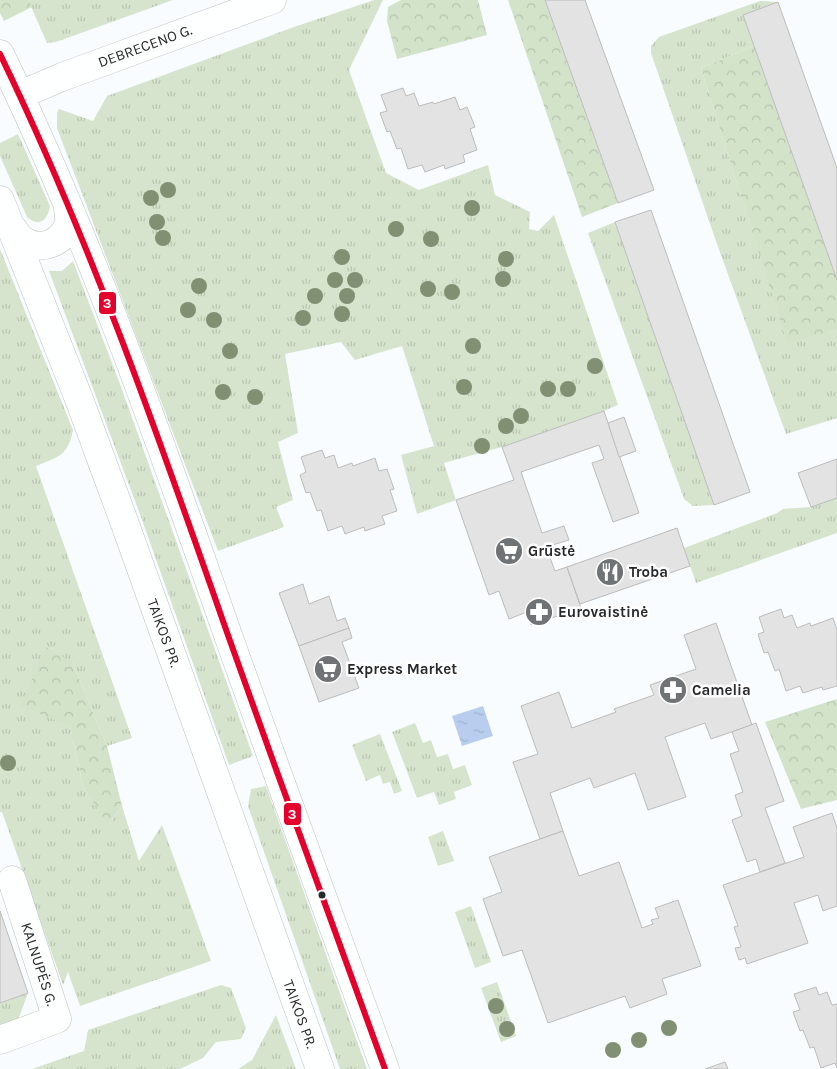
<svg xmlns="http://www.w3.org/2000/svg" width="837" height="1069" font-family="Karla,sans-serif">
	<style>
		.grass { fill: url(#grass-tufts) }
		.forest { fill: url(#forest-crowns) }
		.water { fill: url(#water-ripples) }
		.building { fill: #e3e3e3; stroke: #bcbcbd }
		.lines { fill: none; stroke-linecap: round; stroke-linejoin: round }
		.minor-casing { stroke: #bec0c2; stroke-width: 29 }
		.major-casing { stroke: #bec0c2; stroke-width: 29 }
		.minor { stroke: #feffff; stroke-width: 28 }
		.major { stroke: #feffff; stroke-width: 28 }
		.bus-1-casing { stroke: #fff; stroke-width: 10 }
		.bus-1 { stroke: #e4002b; stroke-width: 6 }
		.tree { fill: #818f73 }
		.bus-dot { fill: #27292b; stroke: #fff; stroke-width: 2 }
		.labels { text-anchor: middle; stroke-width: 5; stroke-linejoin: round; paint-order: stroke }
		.street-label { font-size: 15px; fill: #27292b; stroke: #fff }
		.poi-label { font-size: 15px; font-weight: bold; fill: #27292b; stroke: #fff; text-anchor: start }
		.line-badge { stroke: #fff; stroke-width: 2 }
		.badge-label { font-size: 14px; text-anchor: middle; font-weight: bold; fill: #fff }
	</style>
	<defs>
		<pattern id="grass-tufts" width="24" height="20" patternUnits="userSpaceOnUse" patternTransform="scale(1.25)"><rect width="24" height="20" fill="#d6e4cd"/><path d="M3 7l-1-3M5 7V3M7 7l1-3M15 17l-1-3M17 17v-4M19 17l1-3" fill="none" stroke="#b8c4b0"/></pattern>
		<pattern id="forest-crowns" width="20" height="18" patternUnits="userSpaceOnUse" patternTransform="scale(1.25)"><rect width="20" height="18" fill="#d3e3ca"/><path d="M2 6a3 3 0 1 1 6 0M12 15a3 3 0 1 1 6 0" fill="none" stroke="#b5c3ae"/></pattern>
		<pattern id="water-ripples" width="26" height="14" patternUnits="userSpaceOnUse" patternTransform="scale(1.25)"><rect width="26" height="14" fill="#b9ceee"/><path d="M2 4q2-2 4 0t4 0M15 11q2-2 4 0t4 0" fill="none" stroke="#9fb1cc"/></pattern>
	</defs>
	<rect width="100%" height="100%" fill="#f9fcfe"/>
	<g class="grass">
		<polygon points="28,0 173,0 56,42 47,43"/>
		<polygon points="374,0 383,0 349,70 386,173 419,190 488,165 495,195 530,212 529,229 538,231 554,215 618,405 604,411 502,447 444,463 456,500 417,514 401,455 434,446 402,346 355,360 341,342 285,354 298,433 278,442 293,500 276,507 284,527 218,551 57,128 57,113 59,109 93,121 107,96 291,28"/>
		<polygon points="760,1 778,2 743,15 754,46 701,68 787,342 837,330 837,418 786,434 717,244 651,53 651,46 659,37"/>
		<path d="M18 134 50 206C48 220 39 228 27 217L0 156V143Z"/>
		<polygon points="615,222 714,505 693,506 684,499 588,233"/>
		<path d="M0 249 73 430C68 456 58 457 36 466L132 738 107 746 72 662 70 726 83 786 109 824 122 806 139 861 162 825 211 961 80 1006 68 972 63 985 2 812H0Z"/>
		<polygon points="73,261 120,384 253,756 229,765 141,517 49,271 62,271"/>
		<polygon points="837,498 837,533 696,583 684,548 777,513 783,509 811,507"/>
		<polygon points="415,723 423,743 431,740 437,757 448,754 453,769 465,765 472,785 454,792 456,799 439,805 434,792 417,798 392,732"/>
		<polygon points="380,734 402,791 394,794 390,782 383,784 380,775 366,781 352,745"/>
		<polygon points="266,786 367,1069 340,1069 248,806 251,789"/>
		<polygon points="443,831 454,861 438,866 428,837"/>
		<polygon points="471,906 491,962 475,968 455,912"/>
		<polygon points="497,982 516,1036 501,1042 481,988"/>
		<polygon points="221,985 231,988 246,1028 241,1039 216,1042 203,1058 180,1069 32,1069 84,1051 88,1030"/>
		<polygon points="28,993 17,1023 0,1029 0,1003"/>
		<polygon points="276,1015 296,1069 238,1069 252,1060"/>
	</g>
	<g class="forest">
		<polygon points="0,0 28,0 32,7 4,21 0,13"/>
		<polygon points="401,0 478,0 487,35 397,59 387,21 388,7"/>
		<polygon points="508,0 545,0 618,203 582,217"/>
		<polygon points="754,46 837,280 837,330 787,343 701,68"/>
		<polygon points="46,647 72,662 107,746 122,806 108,825 83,786 70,726 20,706"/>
		<polygon points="837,699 837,800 801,809 765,722"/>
	</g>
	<polygon class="water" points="483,706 493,736 462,746 452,716"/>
	<g class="building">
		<polygon points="545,0 585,0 654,190 618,203"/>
		<polygon points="778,2 837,168 837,280 743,15"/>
		<polygon points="403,88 406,96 414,93 419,106 433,102 434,104 455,97 460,110 467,107 475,127 470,129 477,150 463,155 465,162 445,169 444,165 425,172 422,165 408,169 401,148 397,149 390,131 387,132 380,113 387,111 381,95"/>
		<polygon points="651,210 750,492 714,505 615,222"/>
		<polygon points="604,411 639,513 613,522 592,463 604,459 599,445 521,472 542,533 564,526 569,540 546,547 555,571 567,567 581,608 531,625 527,612 509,619 499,591 489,595 456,500 514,480 502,447"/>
		<polygon points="624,417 636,451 619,457 608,423"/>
		<polygon points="322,450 325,458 334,455 338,468 352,463 353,466 375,458 379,471 387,469 394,489 390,490 397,511 382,516 385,524 365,531 364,527 345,534 342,526 328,531 321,510 317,511 310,492 306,493 300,475 306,472 301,457"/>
		<polygon points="837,459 837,498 811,507 798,473"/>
		<polygon points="677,528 690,566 580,604 567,567"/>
		<polygon points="303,584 309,604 329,596 337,621 345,618 349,628 299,646 279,593"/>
		<polygon points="781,609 784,618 792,615 797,628 810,623 811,626 833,618 837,630 837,686 823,690 822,687 803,693 800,686 786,691 779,669 775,671 768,652 764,653 758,634 764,632 759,617"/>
		<polygon points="716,623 752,725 711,739 705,723 665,737 686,797 648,810 635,773 594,788 590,778 550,793 563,831 540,839 513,762 538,754 521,706 559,692 572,728 616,712 614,709 654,695 650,685 696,669 684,635"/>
		<polygon points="349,628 352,638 342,642 359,688 319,702 299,646"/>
		<polygon points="756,723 784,801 765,808 785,863 760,872 756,859 747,862 732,820 742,816 735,795 743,792 730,754 739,751 732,732"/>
		<polygon points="832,813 837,828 837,906 823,911 818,895 794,903 808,943 747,964 745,958 739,960 735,948 741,947 734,927 738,926 723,885 804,857 793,827"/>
		<polygon points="563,831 579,876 619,862 642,928 653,924 651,920 659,918 655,908 678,900 701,966 662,979 667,994 630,1008 625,996 548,1023 522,950 503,956 483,899 502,892 489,857"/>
		<polygon points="0,911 28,993 0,1003"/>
		<polygon points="816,987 819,995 827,992 832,1005 837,1004 837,1068 835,1063 821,1068 814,1047 810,1048 803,1030 800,1031 793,1012 800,1010 794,994"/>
		<polygon points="725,1062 728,1069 705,1069"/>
	</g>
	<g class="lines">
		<defs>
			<g id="minor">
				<polyline points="20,95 62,77 272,0"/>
				<polyline points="0,1040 57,1019 12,880"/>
			</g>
			<g id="major">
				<path d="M0 54C91 242 160 441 229 638 280 782 333 925 385 1069"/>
				<polyline points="0,200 79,399 125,524 320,1069"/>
				<path d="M13 229C16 233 19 238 24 241 41 252 63 243 69 223 70 219 68 212 68 207"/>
			</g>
		</defs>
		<use href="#minor" class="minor-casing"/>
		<use href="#major" class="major-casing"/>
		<use href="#minor" class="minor"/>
		<use href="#major" class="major"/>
		<defs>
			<path id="bus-1" d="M0 54C91 242 160 441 229 638 280 782 333 925 385 1069"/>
		</defs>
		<use href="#bus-1" class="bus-1-casing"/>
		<use href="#bus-1" class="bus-1"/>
	</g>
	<g class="tree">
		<circle cx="168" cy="190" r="8"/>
		<circle cx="151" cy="198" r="8"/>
		<circle cx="472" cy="208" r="8"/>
		<circle cx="157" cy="222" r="8"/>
		<circle cx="396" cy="229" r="8"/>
		<circle cx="163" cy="238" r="8"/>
		<circle cx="431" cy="239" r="8"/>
		<circle cx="342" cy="257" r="8"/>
		<circle cx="506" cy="259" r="8"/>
		<circle cx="503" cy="279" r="8"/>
		<circle cx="335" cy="280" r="8"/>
		<circle cx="355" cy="280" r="8"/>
		<circle cx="199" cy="286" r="8"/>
		<circle cx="428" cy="289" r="8"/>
		<circle cx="452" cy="292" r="8"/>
		<circle cx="315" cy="296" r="8"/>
		<circle cx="347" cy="296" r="8"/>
		<circle cx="188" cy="310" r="8"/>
		<circle cx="342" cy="314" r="8"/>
		<circle cx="303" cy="318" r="8"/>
		<circle cx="214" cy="320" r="8"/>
		<circle cx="473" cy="346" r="8"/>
		<circle cx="230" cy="351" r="8"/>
		<circle cx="595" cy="366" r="8"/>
		<circle cx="464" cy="387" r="8"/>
		<circle cx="548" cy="389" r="8"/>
		<circle cx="568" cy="389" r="8"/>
		<circle cx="223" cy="392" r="8"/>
		<circle cx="255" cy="397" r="8"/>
		<circle cx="521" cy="416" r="8"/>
		<circle cx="506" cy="426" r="8"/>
		<circle cx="482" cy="446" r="8"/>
		<circle cx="8" cy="763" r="8"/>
		<circle cx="496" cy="1006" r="8"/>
		<circle cx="669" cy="1028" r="8"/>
		<circle cx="507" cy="1029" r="8"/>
		<circle cx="639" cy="1040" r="8"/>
		<circle cx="613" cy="1050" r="8"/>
	</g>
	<defs>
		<symbol id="supermarket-disc" viewBox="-11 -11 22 22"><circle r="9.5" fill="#707375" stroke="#fff"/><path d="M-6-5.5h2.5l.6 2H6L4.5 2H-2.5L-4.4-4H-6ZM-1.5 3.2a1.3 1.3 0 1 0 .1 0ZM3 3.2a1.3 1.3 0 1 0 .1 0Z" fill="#fff"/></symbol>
		<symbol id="restaurant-disc" viewBox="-11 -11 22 22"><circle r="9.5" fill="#707375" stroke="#fff"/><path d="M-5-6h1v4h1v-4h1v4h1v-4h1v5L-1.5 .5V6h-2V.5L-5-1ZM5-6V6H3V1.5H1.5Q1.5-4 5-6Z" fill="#fff"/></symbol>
		<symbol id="pharmacy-disc" viewBox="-11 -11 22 22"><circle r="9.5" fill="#707375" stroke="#fff"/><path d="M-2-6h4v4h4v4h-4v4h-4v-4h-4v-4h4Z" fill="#fff"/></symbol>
	</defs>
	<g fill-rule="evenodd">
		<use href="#supermarket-disc" x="493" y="535" width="32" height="32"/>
		<use href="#restaurant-disc" x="594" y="556" width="32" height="32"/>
		<use href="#pharmacy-disc" x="523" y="596" width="32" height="32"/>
		<use href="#supermarket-disc" x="312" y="653" width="32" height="32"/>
		<use href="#pharmacy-disc" x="657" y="674" width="32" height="32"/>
	</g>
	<circle class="bus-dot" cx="322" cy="895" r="4.5"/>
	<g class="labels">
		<g class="street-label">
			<text transform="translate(145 46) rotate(-20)" y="5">DEBRECENO G.</text>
			<text transform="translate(164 633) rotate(70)" y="5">TAIKOS PR.</text>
			<text transform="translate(39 964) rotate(72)" y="5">KALNUPĖS G.</text>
			<text transform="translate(300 1014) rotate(70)" y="5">TAIKOS PR.</text>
		</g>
		<g class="poi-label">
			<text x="528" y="556">Grūstė</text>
			<text x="629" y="577">Troba</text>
			<text x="558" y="617">Eurovaistinė</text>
			<text x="347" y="674">Express Market</text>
			<text x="692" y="695">Camelia</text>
		</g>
	</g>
	<g class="line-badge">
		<rect x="98" y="291" width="19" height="24" rx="5" fill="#e4002b"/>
		<rect x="283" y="802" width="19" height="24" rx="5" fill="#e4002b"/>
	</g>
	<g class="badge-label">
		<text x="107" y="308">3</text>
		<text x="292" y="819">3</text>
	</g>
</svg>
